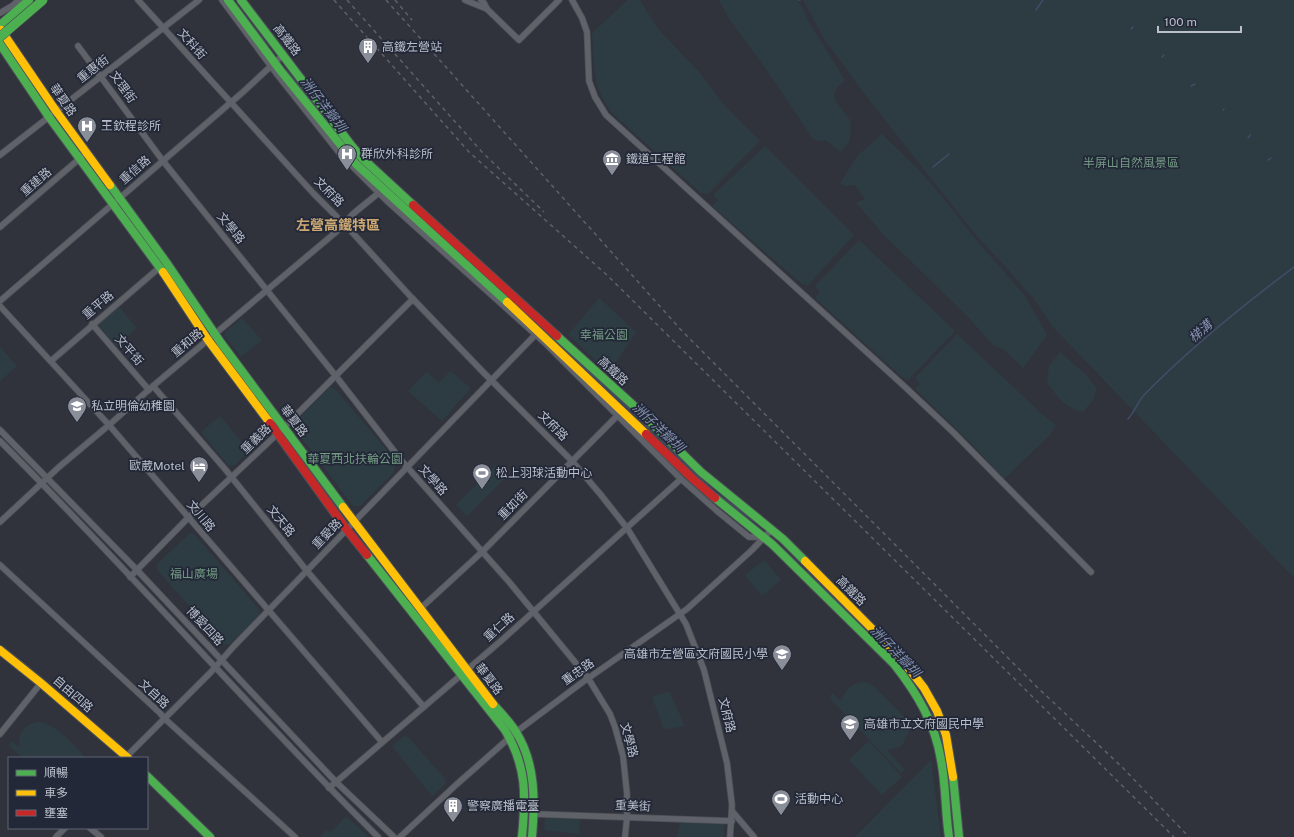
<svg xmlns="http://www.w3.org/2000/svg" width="1294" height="837" viewBox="0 0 1294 837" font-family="'Public Sans','Noto Sans TC',sans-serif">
  <rect width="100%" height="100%" fill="#30333c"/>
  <g fill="#2d3c42">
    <path d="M628,0H640L658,29L700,73L724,105L760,141L708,194L701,193L612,113C591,85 595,66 592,33Z"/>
    <polygon points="719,0 798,0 809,22 845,80 836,89 834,94 835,100 851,121 850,140 841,152 825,140 820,141 813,139 766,69 729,19"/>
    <polygon points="803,0 1294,0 1294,578 1053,327 1033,298 1004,265 974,233 863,92 825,40"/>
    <polygon points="882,134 919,170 949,205 971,234 1026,297 1047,335 1023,368 1004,350 993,345 967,316 884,235 856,203 865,199 855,185 845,186 840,183 858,155"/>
    <polygon points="765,146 854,235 808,285 802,284 712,206 718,200 713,195"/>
    <polygon points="859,240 955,331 908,380 902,377 815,298 820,292 815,286"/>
    <polygon points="599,298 636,332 609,373 568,335"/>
    <polygon points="119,307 137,328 116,346 98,325"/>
    <polygon points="242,318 262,340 241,357 224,335 226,331"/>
    <polygon points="957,334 1044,416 1056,425 1050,435 1004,479 969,441 915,389 920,384 915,378"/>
    <polygon points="0,347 17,366 0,381"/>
    <path d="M1060,352L1085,374L1097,388L1093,400L1083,412C1067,410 1056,395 1047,383L1049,366Z"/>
    <polygon points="450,371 471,388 442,421 408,391 426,372 439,383"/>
    <polygon points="330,387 337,391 396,461 394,472 360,506 353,506 298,433 296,421"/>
    <polygon points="220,416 249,451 234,466 228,465 201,432"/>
    <polygon points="496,465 507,476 467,516 456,505"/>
    <polygon points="190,533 194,534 259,609 259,615 230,644 223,644 157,570 157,564"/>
    <polygon points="764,560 781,580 762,596 745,575"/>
    <path d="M862,682L869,683L875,687L906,719L909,725V731L904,742L900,747L887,750L905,770L901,773L829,697L833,693L841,702C845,690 850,684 862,682Z"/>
    <polygon points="669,691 685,726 667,729 663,727 652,697"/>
    <path d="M36,722C41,722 45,722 49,725C59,730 80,748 84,758H23L9,746L12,741L19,747C18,734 24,725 36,722Z"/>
    <polygon points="404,736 408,737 446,780 446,784 432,796 392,746"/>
    <polygon points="869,741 902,777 882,795 849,760"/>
    <polygon points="931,760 941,837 855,837"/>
    <polygon points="346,816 369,837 320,837 326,830 331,832"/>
    <polygon points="545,817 580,817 579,834 544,830"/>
    <polygon points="682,822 721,824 724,825 724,837 677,837 680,823"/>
  </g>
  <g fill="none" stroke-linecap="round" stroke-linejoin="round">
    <g stroke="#414c67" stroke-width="1.5">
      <polyline points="233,0 268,46"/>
      <polyline points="799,0 800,0"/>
      <polyline points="1036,10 1043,0"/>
      <polyline points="1131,29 1133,27"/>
      <polyline points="1162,57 1164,55"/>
      <polyline points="287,71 317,109"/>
      <polyline points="1191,86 1195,84"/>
      <polyline points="1223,110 1224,109"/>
      <polyline points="1248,138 1250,135"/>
      <polyline points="1268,160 1271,158"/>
      <polyline points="933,167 949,154"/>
      <polyline points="555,341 629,409 697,475 715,492 755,522"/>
      <path d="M1128,419C1135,411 1138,401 1145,394C1191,347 1242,306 1294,267"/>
      <polyline points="778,544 798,563"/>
      <polyline points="806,571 875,639"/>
      <path d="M895,659C923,686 941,722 946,760"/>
    </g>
    <g stroke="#4c4e55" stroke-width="7">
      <g id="street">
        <polyline points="138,0 313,193 350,230 411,297 483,372 572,461 601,495 627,528 686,624 704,670 727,763 732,805 730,837"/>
        <polyline points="222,0 276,73 341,155 388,202 546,344 681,479 716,510 749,537 764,537"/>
        <polyline points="465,0 487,9 519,40 559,0"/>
        <polyline points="481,0 484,3 487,9"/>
        <polyline points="572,0 582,18 587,32 589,81 595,97 606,115 904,386 954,433 1091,572"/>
        <polyline points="0,13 12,6 19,0"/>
        <polyline points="78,46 163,161 335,375 401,460 510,583 588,678 610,714 615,727 623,756 627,794 627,817 625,837"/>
        <polyline points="0,155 199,0"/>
        <polyline points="0,227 86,153"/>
        <polyline points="0,301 243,92 283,55"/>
        <polyline points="0,306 109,425 382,742"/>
        <polyline points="92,324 149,390"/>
        <polyline points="51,361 160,267"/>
        <polyline points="153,386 225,469 307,571 424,707"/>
        <polyline points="0,430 136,569 336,782 394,837"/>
        <path d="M0,441C129,570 249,708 378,837"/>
        <polyline points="0,522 59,467 109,425 153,386 336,232 354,213 381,191"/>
        <polyline points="0,565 160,713 164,718 295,837"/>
        <polyline points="130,577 188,518 273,438 413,299"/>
        <polyline points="421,608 482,552 618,415"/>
        <polyline points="0,734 41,683"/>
        <polyline points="125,758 211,672 234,646 538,332"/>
        <polyline points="329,788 502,640 681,479"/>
        <polyline points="732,811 754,837"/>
        <polyline points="534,814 732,821"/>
        <polyline points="90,828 101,837"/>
        <polyline points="56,837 65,828"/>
        <polyline points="400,837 457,784 516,732 580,684 687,609 752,550 772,529"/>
      </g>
    </g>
    <g stroke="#4d5058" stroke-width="10">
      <g id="fast">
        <polyline points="228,0 280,70 356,164 507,302"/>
        <polyline points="241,0 351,145 362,158 413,205"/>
        <polyline points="0,25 29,0"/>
        <polyline points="0,44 49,117 163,272"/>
        <polyline points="110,185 166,262 221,343 343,507"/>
        <polyline points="557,336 633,405 701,472 783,539 805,561"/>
        <path d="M715,498L772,544L894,664C917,693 935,723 941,760C946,785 945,811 949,837"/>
        <path d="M367,555L505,730C527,767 526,796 522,837"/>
        <path d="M493,704C501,713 510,722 516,732C536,764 535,802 532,837"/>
        <polyline points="147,776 210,837"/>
        <polyline points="953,777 959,837"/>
      </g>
    </g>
    <g stroke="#4d5058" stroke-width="10">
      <g id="slow">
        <polyline points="1,30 56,111 110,185"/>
        <polyline points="163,272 208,340 270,423"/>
        <polyline points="507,302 646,434"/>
        <polyline points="343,507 493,704"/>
        <polyline points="805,561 900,657 924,688 937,711 946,735 953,777"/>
        <polyline points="0,650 41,683 128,758"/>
      </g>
    </g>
    <g stroke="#4d5058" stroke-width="10">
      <g id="jam">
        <polyline points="413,205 557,336"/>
        <polyline points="270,423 347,530 367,555"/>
        <polyline points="646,434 693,479 715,498"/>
      </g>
    </g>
    <use href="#street" stroke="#60626a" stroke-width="5.5"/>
    <use href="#fast" stroke="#4caf50" stroke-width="8"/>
    <use href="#slow" stroke="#ffc107" stroke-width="8"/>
    <use href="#jam" stroke="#c62828" stroke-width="8"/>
    <g stroke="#5e6168" stroke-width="1.5" stroke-dasharray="4 4" stroke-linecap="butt">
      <polyline points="334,0 469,152 608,276 1174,837"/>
      <polyline points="347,0 482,152 544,212"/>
      <polyline points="386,0 682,331 1038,688 1122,767 1189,837"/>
      <polyline points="395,0 412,20"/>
    </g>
    <g stroke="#4c4f57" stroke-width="10" stroke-linecap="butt">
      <polyline id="fast-bridge" points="0,37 43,0"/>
    </g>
    <use href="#fast-bridge" stroke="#4caf50" stroke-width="9"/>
  </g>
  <defs>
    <g id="building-pin" transform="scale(1)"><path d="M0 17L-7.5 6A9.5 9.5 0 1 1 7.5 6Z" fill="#8a8e99" stroke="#222837"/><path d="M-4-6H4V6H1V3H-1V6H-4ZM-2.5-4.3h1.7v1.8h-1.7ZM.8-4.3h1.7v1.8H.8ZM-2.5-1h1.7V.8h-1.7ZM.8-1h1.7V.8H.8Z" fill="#fff"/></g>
    <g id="hospital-pin" transform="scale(1)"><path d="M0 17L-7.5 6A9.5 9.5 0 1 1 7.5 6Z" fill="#8a8e99" stroke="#222837"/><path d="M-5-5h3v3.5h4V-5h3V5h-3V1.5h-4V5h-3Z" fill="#fff"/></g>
    <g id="museum-pin" transform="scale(1)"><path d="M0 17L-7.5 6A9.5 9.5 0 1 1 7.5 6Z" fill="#8a8e99" stroke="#222837"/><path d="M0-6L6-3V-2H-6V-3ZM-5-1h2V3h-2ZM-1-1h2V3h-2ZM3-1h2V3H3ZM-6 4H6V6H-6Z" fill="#fff"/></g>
    <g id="school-pin" transform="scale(1)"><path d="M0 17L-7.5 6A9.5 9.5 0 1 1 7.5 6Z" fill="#8a8e99" stroke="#222837"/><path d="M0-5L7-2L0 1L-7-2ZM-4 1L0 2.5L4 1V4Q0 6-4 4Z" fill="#fff"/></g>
    <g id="hotel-pin" transform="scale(1)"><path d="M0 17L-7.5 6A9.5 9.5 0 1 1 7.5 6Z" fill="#8a8e99" stroke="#222837"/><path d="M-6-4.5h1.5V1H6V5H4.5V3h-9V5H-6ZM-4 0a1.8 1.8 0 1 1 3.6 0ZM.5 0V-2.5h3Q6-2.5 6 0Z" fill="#fff"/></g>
    <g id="stadium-pin" transform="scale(1)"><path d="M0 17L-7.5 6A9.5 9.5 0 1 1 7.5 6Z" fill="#8a8e99" stroke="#222837"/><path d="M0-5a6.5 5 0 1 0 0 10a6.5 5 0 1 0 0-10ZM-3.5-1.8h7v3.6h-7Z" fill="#fff"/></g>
  </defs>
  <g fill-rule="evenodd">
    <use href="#building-pin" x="368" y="47"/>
    <use href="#hospital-pin" x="87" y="126"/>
    <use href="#hospital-pin" x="347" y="154"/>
    <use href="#museum-pin" x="612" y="159"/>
    <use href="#school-pin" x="77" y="406"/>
    <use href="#hotel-pin" x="199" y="466"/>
    <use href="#stadium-pin" x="482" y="473"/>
    <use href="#school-pin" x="782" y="654"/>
    <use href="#school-pin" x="850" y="724"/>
    <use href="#stadium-pin" x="781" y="799"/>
    <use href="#building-pin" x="453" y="806"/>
  </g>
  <g text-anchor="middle" stroke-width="3.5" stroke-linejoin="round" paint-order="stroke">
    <g font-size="12" fill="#bbbfcb" stroke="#222837">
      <text transform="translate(287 40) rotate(52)" y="4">高鐵路</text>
      <text transform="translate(192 44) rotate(48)" y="4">文科街</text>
      <text transform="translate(93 69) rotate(-38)" y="4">重惠街</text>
      <text transform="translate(123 87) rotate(54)" y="4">文理街</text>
      <text transform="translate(63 100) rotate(55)" y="4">華夏路</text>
      <text transform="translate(135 170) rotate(-41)" y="4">重信路</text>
      <text transform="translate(36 182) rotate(-41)" y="4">重建路</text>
      <text transform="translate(329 192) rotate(45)" y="4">文府路</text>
      <text transform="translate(231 228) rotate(51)" y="4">文學路</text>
      <text transform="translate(98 305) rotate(-40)" y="4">重平路</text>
      <text transform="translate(187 343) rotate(-40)" y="4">重和路</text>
      <text transform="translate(129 350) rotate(49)" y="4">文平街</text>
      <text transform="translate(613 371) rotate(43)" y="4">高鐵路</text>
      <text transform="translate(294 421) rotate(53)" y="4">華夏路</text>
      <text transform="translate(553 426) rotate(45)" y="4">文府路</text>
      <text transform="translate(256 439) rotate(-44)" y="4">重義路</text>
      <text transform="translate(433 480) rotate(48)" y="4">文學路</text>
      <text transform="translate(513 505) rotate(-45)" y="4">重如街</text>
      <text transform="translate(201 516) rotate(50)" y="4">文川路</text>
      <text transform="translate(281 521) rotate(51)" y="4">文天路</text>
      <text transform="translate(327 534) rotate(-46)" y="4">重愛路</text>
      <text transform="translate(851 591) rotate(45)" y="4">高鐵路</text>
      <text transform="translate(205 626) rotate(47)" y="4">博愛四路</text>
      <text transform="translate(499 627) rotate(-42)" y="4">重仁路</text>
      <text transform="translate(578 672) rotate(-35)" y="4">重忠路</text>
      <text transform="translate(489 679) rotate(52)" y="4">華夏路</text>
      <text transform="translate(73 694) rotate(41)" y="4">自由四路</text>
      <text transform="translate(154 694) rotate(43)" y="4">文自路</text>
      <text transform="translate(727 715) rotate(76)" y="4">文府路</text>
      <text transform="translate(629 740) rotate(75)" y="4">文學路</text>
      <text transform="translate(633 806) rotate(2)" y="4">重美街</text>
    </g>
    <g font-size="12" fill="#bbbfcb" stroke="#222837" text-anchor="start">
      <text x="382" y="51">高鐵左營站</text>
      <text x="101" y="130">王欽程診所</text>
      <text x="361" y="158">群欣外科診所</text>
      <text x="626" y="163">鐵道工程館</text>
      <text x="91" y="410">私立明倫幼稚園</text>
      <text x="185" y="470" text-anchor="end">歐葳Motel</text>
      <text x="496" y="477">松上羽球活動中心</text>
      <text x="768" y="658" text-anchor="end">高雄市左營區文府國民小學</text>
      <text x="864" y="728">高雄市立文府國民中學</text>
      <text x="795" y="803">活動中心</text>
      <text x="467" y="810">警察廣播電臺</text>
    </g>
    <g font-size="12" fill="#749a83" stroke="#222837">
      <text x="1131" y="167">半屏山自然風景區</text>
      <text x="604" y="339">幸福公園</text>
      <text x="355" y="463">華夏西北扶輪公園</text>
      <text x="194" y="578">福山廣場</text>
    </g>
    <g font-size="13" font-style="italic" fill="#8591b0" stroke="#222837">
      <text transform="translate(324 104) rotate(52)" y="5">洲仔洋瓣圳</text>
      <text transform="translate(1200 331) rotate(-41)" y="5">梯溝</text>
      <text transform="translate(659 427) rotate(43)" y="5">洲仔洋瓣圳</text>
      <text transform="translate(896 651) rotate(46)" y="5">洲仔洋瓣圳</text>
    </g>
    <g font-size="14" font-weight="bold" fill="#cea973" stroke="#222837">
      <text x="338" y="230">左營高鐵特區</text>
    </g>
  </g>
  <rect x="8" y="757" width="140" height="72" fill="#222837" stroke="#5f6472"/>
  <rect x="16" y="770" width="20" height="6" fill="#4caf50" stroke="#5f6472"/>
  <text x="44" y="777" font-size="12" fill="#bbbfcb">順暢</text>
  <rect x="16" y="790" width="20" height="6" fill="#ffc107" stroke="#5f6472"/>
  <text x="44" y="797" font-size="12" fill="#bbbfcb">車多</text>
  <rect x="16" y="810" width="20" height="6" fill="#c62828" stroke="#5f6472"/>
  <text x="44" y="817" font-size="12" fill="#bbbfcb">壅塞</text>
  <path d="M1158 26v6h83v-6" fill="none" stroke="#bbbfcb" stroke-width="2"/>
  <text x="1164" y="26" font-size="12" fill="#bbbfcb" stroke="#222837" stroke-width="3" paint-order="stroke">100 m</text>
</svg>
